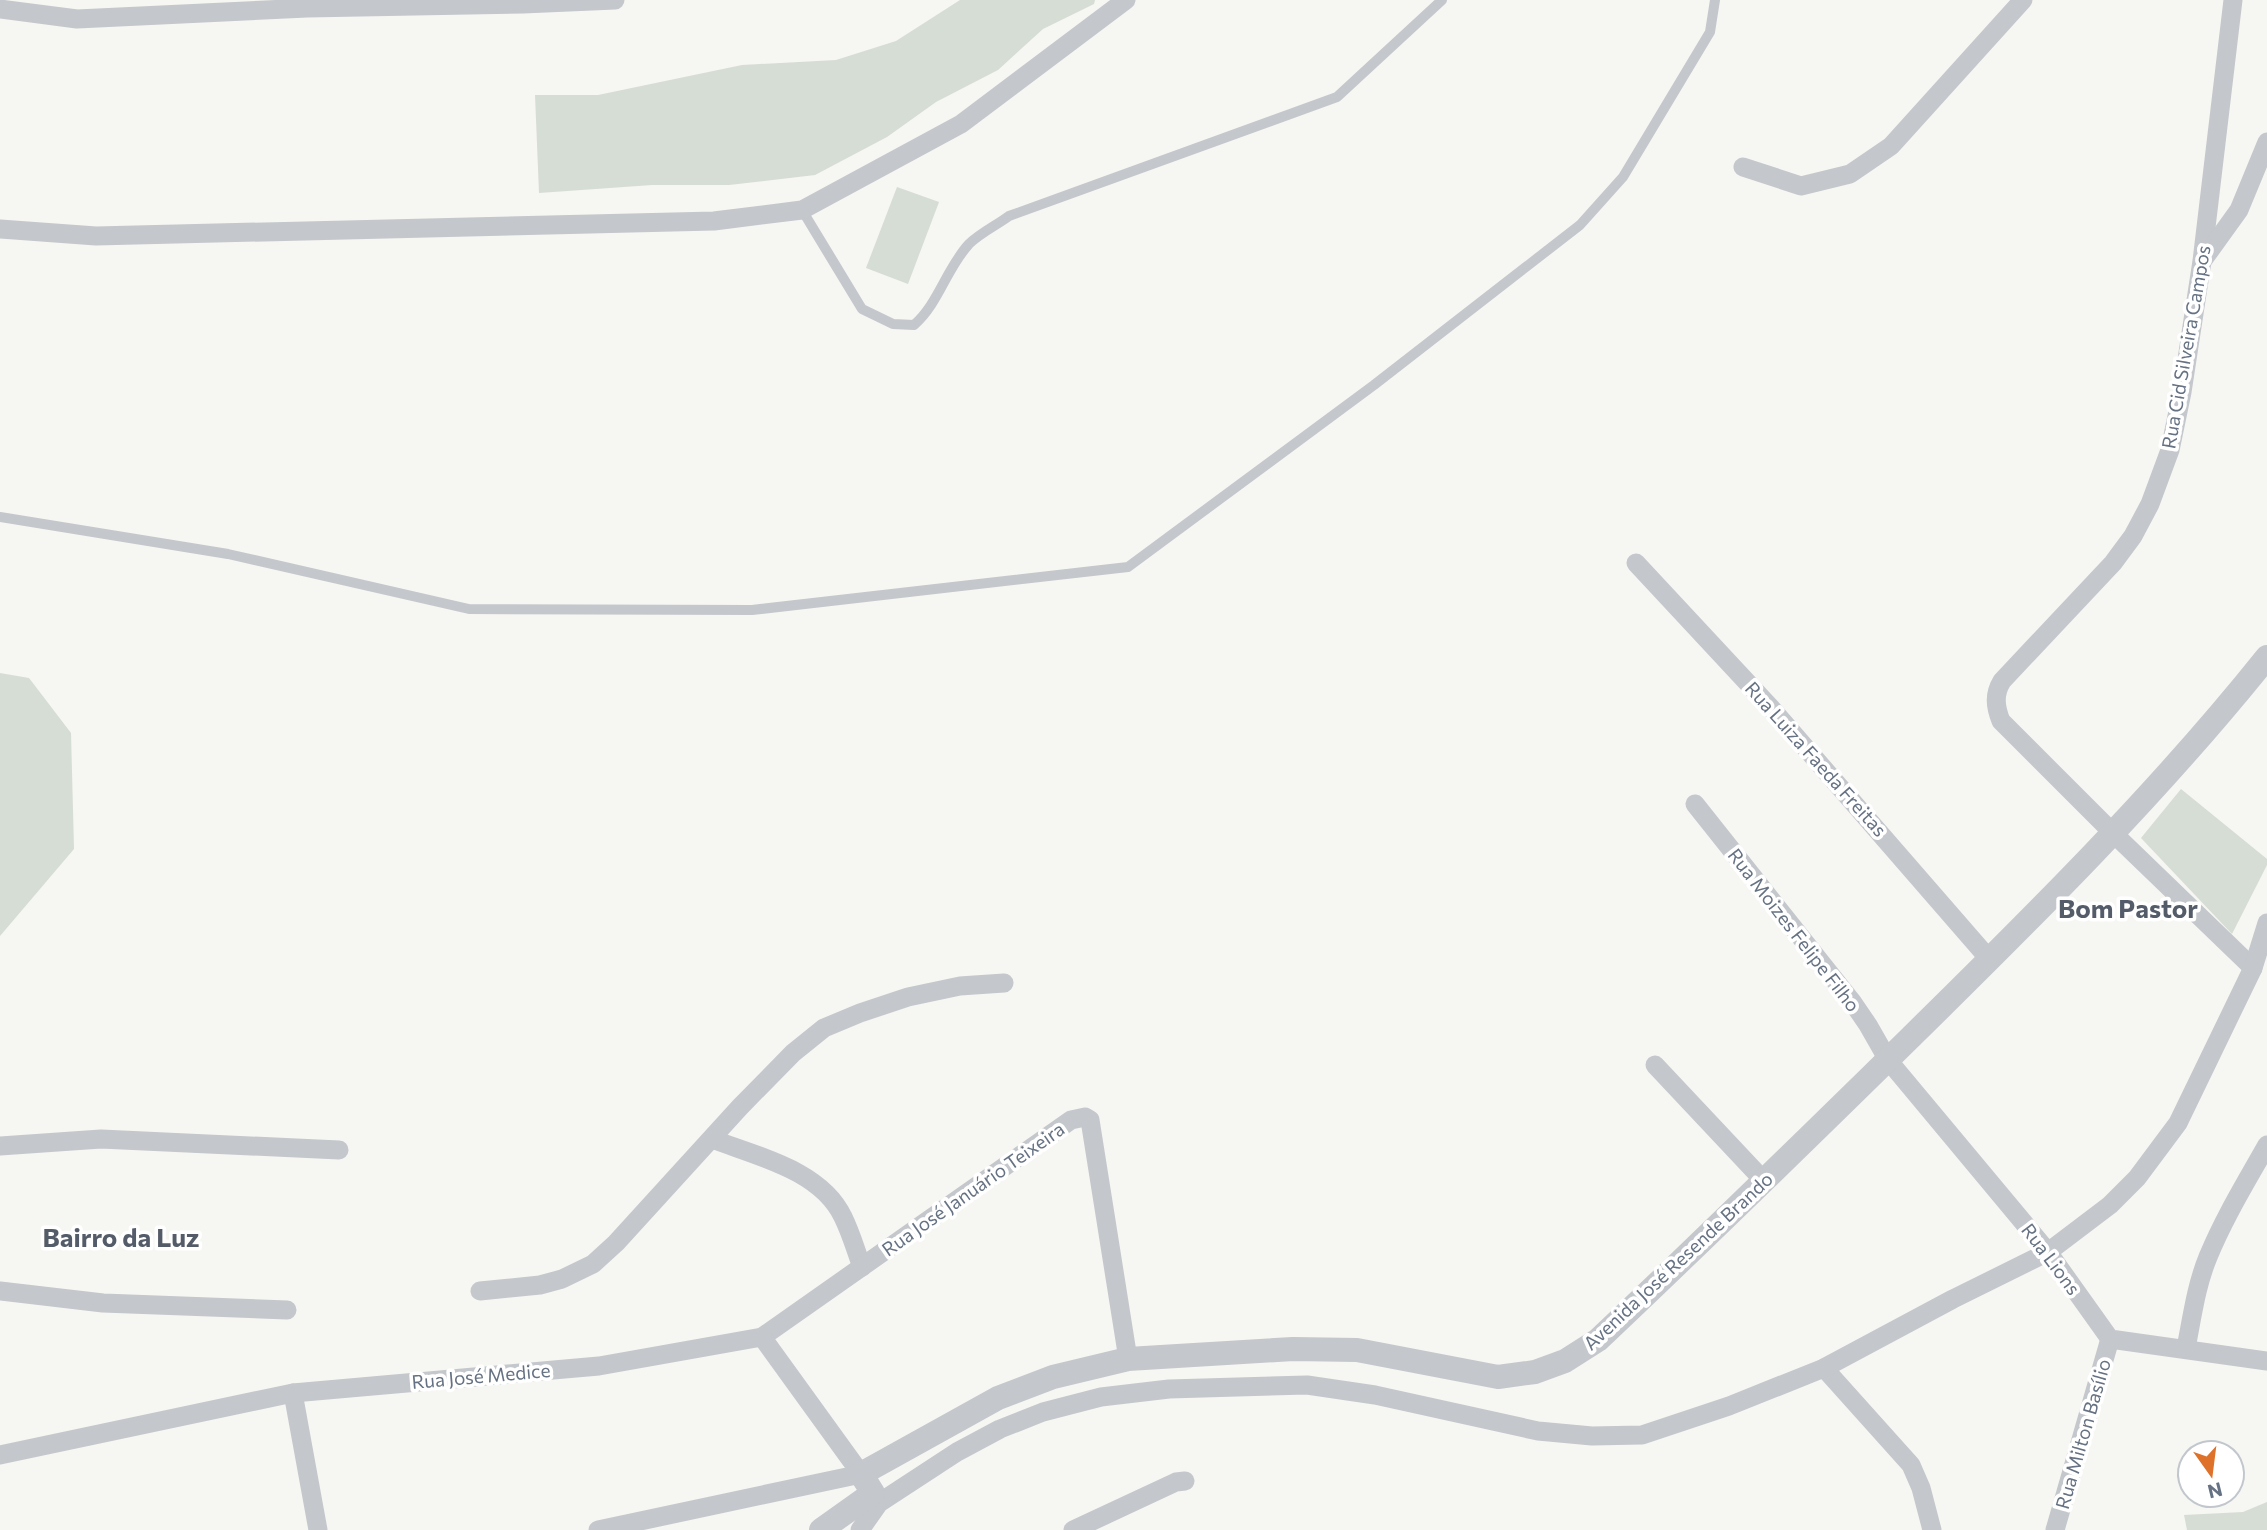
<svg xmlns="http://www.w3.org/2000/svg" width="2267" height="1530" viewBox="0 0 2267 1530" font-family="Commissioner,sans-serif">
  <rect width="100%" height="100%" fill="#f6f6f3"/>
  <g fill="#d6ddd4">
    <polygon points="960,0 1095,0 1094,4 1043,29 998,70 936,102 887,137 815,175 729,185 652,185 539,193 535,95 598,95 742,65 836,60 896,41"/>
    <polygon points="897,187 939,202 908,284 866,268"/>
    <polygon points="0,673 29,678 71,733 74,849 0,936"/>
    <polygon points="2181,789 2267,859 2267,865 2232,934 2141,838"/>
    <polygon points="2267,1502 2267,1530 2187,1530 2184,1515 2243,1512"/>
  </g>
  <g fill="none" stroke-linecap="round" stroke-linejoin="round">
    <g stroke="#c4c7cb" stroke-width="10">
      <path d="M802,210L862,309L893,324L914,325C939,303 946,269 969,244C980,233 997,225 1009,216L1337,97L1442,0"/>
      <polyline points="0,517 228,554 469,609 752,610 1128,567 1374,385 1580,225 1623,177 1710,32 1715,0"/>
    </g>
    <g stroke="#c4c7cb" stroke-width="19">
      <path d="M2233,0L2202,261L2182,392L2170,450L2150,504L2133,536L2113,563L2002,681C1994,694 1995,706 2001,721L2113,833L2253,968"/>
      <polyline points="0,9 77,19 307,8 523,4 615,0"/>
      <polyline points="1743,167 1801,186 1850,174 1891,146 2023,0"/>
      <polyline points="0,229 96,236 714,221 802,210 961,124 1126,0"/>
      <polyline points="2203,260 2239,210 2267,142"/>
      <polyline points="1636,563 1771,708 1990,960"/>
      <polyline points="1695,804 1853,1003 1868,1025 1888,1060 2048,1252 2110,1339 2267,1361"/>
      <polyline points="1655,1065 1765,1182"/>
      <path d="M712,1139C756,1156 821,1170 843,1217C851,1233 856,1251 862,1267"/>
      <polyline points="0,1146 101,1139 339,1150"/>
      <polyline points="0,1291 103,1303 287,1310"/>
      <polyline points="480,1291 540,1285 562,1279 593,1264 616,1243 740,1107 793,1053 824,1028 860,1013 908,997 960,986 1004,983"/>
      <path d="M2186,1348C2192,1318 2196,1286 2208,1257C2224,1218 2246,1182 2267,1145"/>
      <polyline points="1824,1368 1911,1465 1921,1488 1932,1530"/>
      <polyline points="293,1393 318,1530"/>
      <polyline points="0,1455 293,1393 599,1366 762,1337 1071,1120 1085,1117 1090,1120 1128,1359"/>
      <polyline points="598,1530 861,1474 762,1337"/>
      <polyline points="860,1530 879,1503 957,1452 1000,1429 1043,1412 1101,1397 1169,1389 1307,1385 1375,1395 1538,1431 1592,1436 1642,1435 1729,1406 1824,1368 1953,1299 2048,1252 2110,1205 2137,1178 2178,1123 2253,968 2267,923"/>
      <polyline points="1073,1530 1176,1482 1185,1481"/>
      <polyline points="2055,1530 2110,1339"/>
    </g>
    <path stroke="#c4c7cb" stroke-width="24" d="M821,1530L873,1493L861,1474L998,1398L1053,1377L1128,1359L1293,1349L1357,1350L1498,1377L1535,1372L1565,1361L1598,1340C1704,1240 1809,1137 1913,1035C2036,914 2159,792 2267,657"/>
  </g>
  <g text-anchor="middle" stroke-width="7" stroke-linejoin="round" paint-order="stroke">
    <g font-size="19" fill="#667283" stroke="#fff">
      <text transform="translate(2186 347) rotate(-80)" y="7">Rua Cid Silveira Campos</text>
      <text transform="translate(1816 759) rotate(48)" y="7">Rua Luiza Faeda Freitas</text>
      <text transform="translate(1794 930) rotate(52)" y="7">Rua Moizes Felipe Filho</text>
      <text transform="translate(973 1189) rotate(-35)" y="7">Rua José Januário Teixeira</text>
      <text transform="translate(2051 1259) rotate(53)" y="7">Rua Lions</text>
      <text transform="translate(1678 1261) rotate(-43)" y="7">Avenida José Resende Brando</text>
      <text transform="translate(481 1376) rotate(-5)" y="7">Rua José Medice</text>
      <text transform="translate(2083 1434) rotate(-74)" y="7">Rua Milton Basílio</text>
    </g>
    <g font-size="26" font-weight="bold" fill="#545c69" stroke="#fff">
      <text x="2128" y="918">Bom Pastor</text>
      <text x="121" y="1247">Bairro da Luz</text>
    </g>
  </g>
  <g transform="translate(2211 1474) rotate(166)"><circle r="33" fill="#ffffff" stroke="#c2c7cd" stroke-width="2"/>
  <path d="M0-5L12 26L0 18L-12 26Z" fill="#de722b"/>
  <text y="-10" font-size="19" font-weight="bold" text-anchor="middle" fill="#667283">N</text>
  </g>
</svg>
